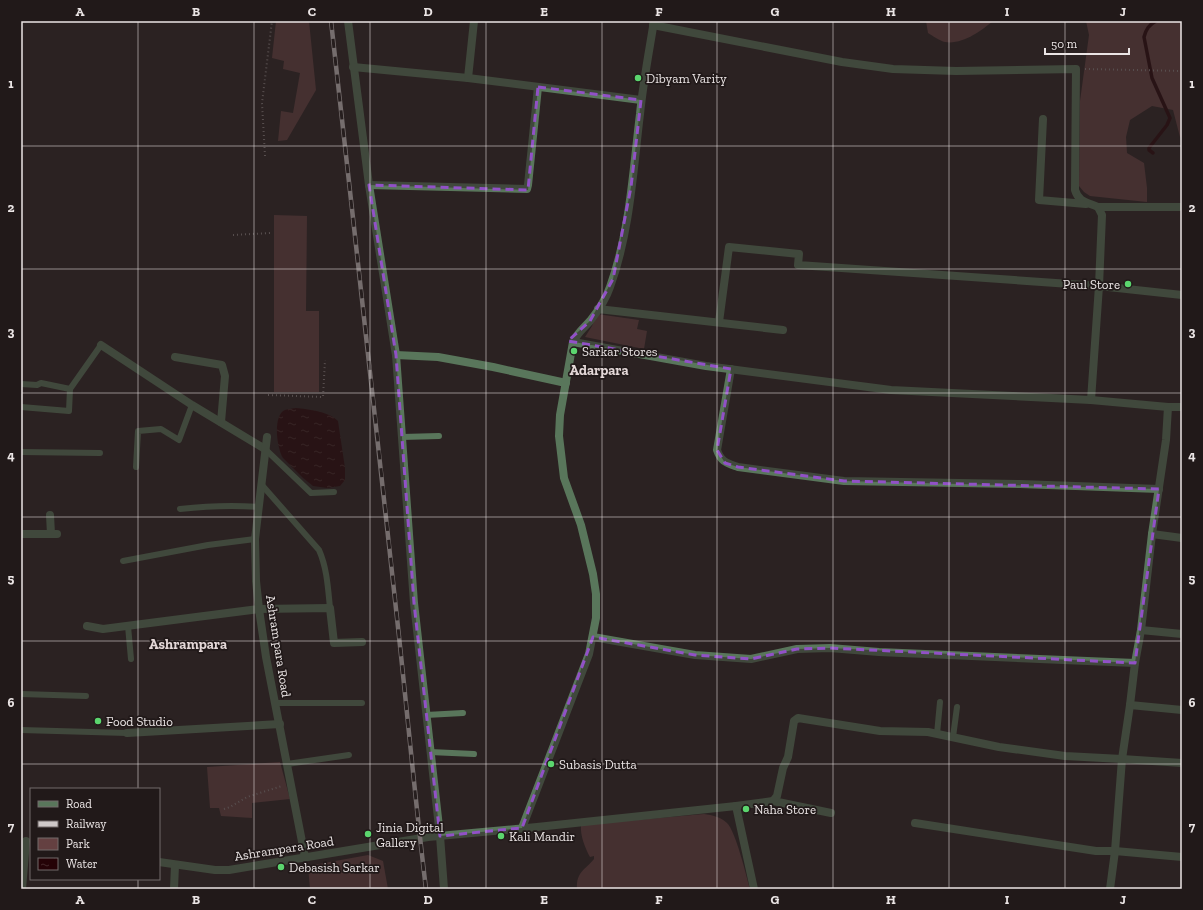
<svg xmlns="http://www.w3.org/2000/svg" width="1203" height="910" viewBox="0 0 1203 910" font-family="'Zilla Slab',serif">
  <defs>
    <pattern id="water-ripples" width="26" height="14" patternUnits="userSpaceOnUse"><rect width="26" height="14" fill="#250206"/><path d="M2 4q2-2 4 0t4 0M15 11q2-2 4 0t4 0" fill="none" stroke="#45272a"/></pattern>
  </defs>
  <rect width="100%" height="100%" fill="#2b2222"/>
  <g fill="#644041">
    <polygon points="276,21 309,21 316,90 287,140 278,141 281,111 293,113 300,73 283,69 284,61 272,58"/>
    <path d="M926,21H993C981,31 962,45 945,42C940,41 933,36 928,33Z"/>
    <polygon points="1086,21 1182,21 1182,138 1180,137 1173,110 1152,106 1130,120 1126,137 1127,153 1144,163 1147,188 1147,202 1090,196 1084,192 1079,186 1080,101 1089,35"/>
    <polygon points="274,215 307,216 306,311 319,311 319,392 274,392"/>
    <polygon points="597,314 639,320 637,329 647,331 644,349 585,337 592,326"/>
    <polygon points="280,762 290,799 252,803 252,818 221,816 219,808 210,808 207,767"/>
    <path d="M704,814C712,815 721,817 727,823C736,832 746,875 750,889H577C576,872 585,870 594,859V856L590,857C585,848 580,835 581,825Z"/>
    <polygon points="368,855 383,861 388,889 310,889 308,866"/>
  </g>
  <path fill="url(#water-ripples)" d="M296,408C308,409 330,412 338,421L345,468V480L340,486L327,488L313,486L303,478L283,458C277,448 273,419 283,411C286,409 291,409 296,408Z"/>
  <g fill="none" stroke-linecap="round" stroke-linejoin="round">
    <path stroke="#250206" stroke-width="3.5" d="M1153,153L1149,150V148L1167,125L1170,118L1152,78L1144,37C1146,29 1149,25 1156,21"/>
    <g stroke="#8c8484" stroke-width="2" stroke-dasharray="1 3" stroke-linecap="butt">
      <polyline points="1085,69 1182,71"/>
      <polyline points="265,156 262,103 272,21"/>
      <polyline points="233,235 270,233"/>
      <polyline points="268,395 323,397 325,360"/>
      <polyline points="224,809 230,807 247,797 282,786"/>
    </g>
    <g stroke="#59765b" stroke-width="6">
      <polyline points="21,384 37,385 41,383 70,389 101,345"/>
      <polyline points="21,407 69,411 70,389"/>
      <polyline points="402,437 439,436"/>
      <polyline points="265,449 311,493 334,492"/>
      <polyline points="21,452 100,453"/>
      <polyline points="136,467 138,431 161,429 179,440 192,405"/>
      <path d="M261,484L319,550C327,568 328,588 330,608"/>
      <path d="M180,509C207,506 232,505 259,507"/>
      <polyline points="123,561 208,545 255,539"/>
      <polyline points="128,626 131,659"/>
      <polyline points="21,694 86,696"/>
      <polyline points="276,703 362,703"/>
      <polyline points="426,715 463,713"/>
      <polyline points="21,730 127,733"/>
      <polyline points="937,734 940,702"/>
      <polyline points="953,737 957,707"/>
      <polyline points="430,752 474,754"/>
      <polyline points="287,764 349,755"/>
    </g>
    <g stroke="#59765b" stroke-width="8">
      <polyline points="348,21 369,185 396,355 414,603 440,836 444,889"/>
      <path d="M653,25L842,62L893,69L956,71L1076,69L1075,190C1079,203 1088,202 1098,207L1102,215L1099,286L1091,400"/>
      <polyline points="353,67 468,78 641,100"/>
      <polyline points="468,78 474,21"/>
      <polyline points="1043,119 1039,200 1086,204"/>
      <polyline points="369,185 527,189 528,185 538,87"/>
      <polyline points="1098,207 1182,207"/>
      <polyline points="598,309 783,330"/>
      <polyline points="719,322 729,247 799,254 798,265 1099,286 1182,295"/>
      <polyline points="573,342 706,366 891,390 1091,400 1168,407 1182,407"/>
      <polyline points="101,345 192,405 265,449"/>
      <polyline points="396,355 438,357 493,367 566,383"/>
      <polyline points="175,357 222,365 225,376 221,422"/>
      <path d="M731,369L717,450C721,462 727,463 738,467L844,481L1020,484L1159,489"/>
      <polyline points="267,437 255,539 256,581 259,609 266,657 305,857"/>
      <polyline points="50,515 51,534"/>
      <polyline points="21,534 57,534"/>
      <polyline points="1152,534 1182,538"/>
      <polyline points="87,626 103,629 259,609 330,608 334,643 362,642"/>
      <polyline points="1141,630 1182,634"/>
      <polyline points="593,637 695,655 751,659 797,649 830,648 879,652 1135,663"/>
      <polyline points="1130,705 1182,710"/>
      <polyline points="127,733 280,724"/>
      <polyline points="773,801 831,813"/>
      <polyline points="736,806 754,889"/>
      <polyline points="915,823 1096,851 1115,851 1182,857"/>
      <path d="M522,828L589,654L596,618V594L593,574L581,525L564,478L559,436L560,415L573,342C578,332 583,329 590,321C598,311 606,299 610,287C630,232 633,171 640,114C643,83 649,52 654,21"/>
      <polyline points="159,862 215,870 229,870 428,837 537,827 736,806 773,801 777,796 783,768 788,757 794,721 798,718 880,731 928,732 999,747 1065,756 1122,759 1182,763"/>
      <polyline points="22,889 26,841"/>
      <polyline points="174,889 175,865"/>
      <polyline points="1110,889 1115,851 1122,759 1130,705 1135,663 1141,630 1152,534 1166,440 1168,407"/>
    </g>
    <g stroke="#cec8c8" stroke-width="4.5">
      <path id="rail" d="M331,21C353,220 376,419 397,618C407,709 415,799 426,889"/>
    </g>
    <use href="#rail" stroke="#211919" stroke-width="3" stroke-dasharray="9" stroke-linecap="butt"/>
  </g>
  <path d="M0 0H1203V910H0ZM538,87L641,100L631,187L613,279L590,321L568,341L731,369L717,450L725,463L738,467L844,481L1159,489L1135,663L830,648L797,649L751,659L695,655L593,637L522,828L440,836L414,603L396,355L369,185L528,190Z" fill="#2b2222" fill-opacity=".55" fill-rule="evenodd"/>
  <path fill="none" stroke="#9151c7" stroke-width="3" stroke-dasharray="8 5" stroke-linejoin="round" d="M538,87L641,100L631,187L613,279L590,321L568,341L731,369L717,450L725,463L738,467L844,481L1159,489L1135,663L830,648L797,649L751,659L695,655L593,637L522,828L440,836L414,603L396,355L369,185L528,190Z"/>
  <path fill="none" stroke="#ebe5e5" stroke-width="1" stroke-opacity="0.55" d="M138,21V789M254,21V889M370,21V889M486,21V889M602,21V889M717,21V889M833,21V889M949,21V889M1065,21V889M21,146H1182M21,269H1182M21,393H1182M21,517H1182M21,641H1182M21,764H1182M138,879V889"/>
  <g fill="#5bd56e" stroke="#211919" stroke-width="1.5">
    <circle cx="638" cy="78" r="4"/>
    <circle cx="1128" cy="284" r="4"/>
    <circle cx="574" cy="351" r="4"/>
    <circle cx="98" cy="721" r="4"/>
    <circle cx="551" cy="764" r="4"/>
    <circle cx="746" cy="809" r="4"/>
    <circle cx="368" cy="834" r="4"/>
    <circle cx="501" cy="836" r="4"/>
    <circle cx="281" cy="867" r="4"/>
  </g>
  <g text-anchor="middle" stroke-width="3.5" stroke-linejoin="round" paint-order="stroke">
    <g font-size="13" fill="#ebe5e5" stroke="#211919" text-anchor="start">
      <text x="646" y="83">Dibyam Varity</text>
      <text x="1120" y="289" text-anchor="end">Paul Store</text>
      <text x="582" y="356">Sarkar Stores</text>
      <text x="106" y="726">Food Studio</text>
      <text x="559" y="769">Subasis Dutta</text>
      <text x="754" y="814">Naha Store</text>
      <text x="376" y="832">Jinia Digital<tspan x="376" dy="15">Gallery</tspan></text>
      <text x="509" y="841">Kali Mandir</text>
      <text x="289" y="872">Debasish Sarkar</text>
    </g>
    <g font-size="13" fill="#ebe5e5" stroke="#211919">
      <text transform="translate(279 646) rotate(81)" y="5">Ashram para Road</text>
      <text transform="translate(284 848) rotate(-9)" y="5">Ashrampara Road</text>
    </g>
    <g font-size="14" font-weight="bold" fill="#e4d8d8" stroke="#211919">
      <text x="599" y="375">Adarpara</text>
      <text x="188" y="649">Ashrampara</text>
    </g>
  </g>
  <rect width="1203" height="910" fill="none" stroke="#211919" stroke-width="44"/>
  <rect x="30" y="788" width="130" height="92" fill="#211919" stroke="#726b6b"/>
  <rect x="38" y="801" width="20" height="6" fill="#59765b" stroke="#726b6b"/>
  <text x="66" y="808" font-size="12" fill="#ebe5e5">Road</text>
  <rect x="38" y="821" width="20" height="6" fill="#cec8c8" stroke="#726b6b"/>
  <text x="66" y="828" font-size="12" fill="#ebe5e5">Railway</text>
  <rect x="38" y="838" width="20" height="12" fill="#644041" stroke="#726b6b"/>
  <text x="66" y="848" font-size="12" fill="#ebe5e5">Park</text>
  <rect x="38" y="858" width="20" height="12" fill="url(#water-ripples)" stroke="#726b6b"/>
  <text x="66" y="868" font-size="12" fill="#ebe5e5">Water</text>
  <path d="M1045 48v6h84v-6" fill="none" stroke="#ebe5e5" stroke-width="2"/>
  <text x="1051" y="48" font-size="12" fill="#ebe5e5" stroke="#211919" stroke-width="3" paint-order="stroke">50 m</text>
  <rect x="22" y="22" width="1159" height="866" fill="none" stroke="#ebe5e5" stroke-width="1.5"/>
  <g font-size="13" text-anchor="middle" font-weight="bold" fill="#ebe5e5">
    <text x="80" y="16">A</text>
    <text x="196" y="16">B</text>
    <text x="312" y="16">C</text>
    <text x="428" y="16">D</text>
    <text x="544" y="16">E</text>
    <text x="659" y="16">F</text>
    <text x="775" y="16">G</text>
    <text x="891" y="16">H</text>
    <text x="1007" y="16">I</text>
    <text x="1123" y="16">J</text>
    <text x="11" y="88">1</text>
    <text x="1192" y="88">1</text>
    <text x="11" y="212">2</text>
    <text x="1192" y="212">2</text>
    <text x="11" y="336">3</text>
    <text x="1192" y="336">3</text>
    <text x="11" y="460">4</text>
    <text x="1192" y="460">4</text>
    <text x="11" y="583">5</text>
    <text x="1192" y="583">5</text>
    <text x="11" y="707">6</text>
    <text x="1192" y="707">6</text>
    <text x="11" y="831">7</text>
    <text x="1192" y="831">7</text>
    <text x="80" y="904">A</text>
    <text x="196" y="904">B</text>
    <text x="312" y="904">C</text>
    <text x="428" y="904">D</text>
    <text x="544" y="904">E</text>
    <text x="659" y="904">F</text>
    <text x="775" y="904">G</text>
    <text x="891" y="904">H</text>
    <text x="1007" y="904">I</text>
    <text x="1123" y="904">J</text>
  </g>
</svg>
